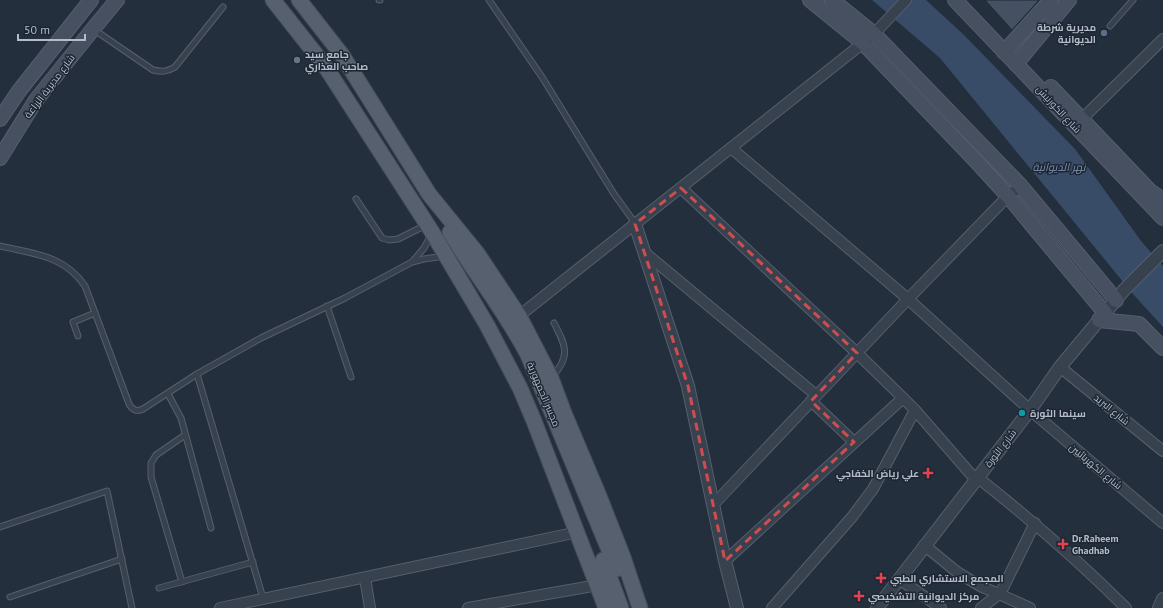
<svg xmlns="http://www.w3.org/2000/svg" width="1163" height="608" viewBox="0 0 1163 608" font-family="'PT Sans',Cairo,sans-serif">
  <rect width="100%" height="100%" fill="#242f3e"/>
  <polygon fill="#394c67" points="872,0 926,0 964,35 1075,149 1141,241 1163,266 1163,327 1133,294 940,58"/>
  <polygon fill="#455162" stroke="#1f2835" points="985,0 1039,0 1012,30"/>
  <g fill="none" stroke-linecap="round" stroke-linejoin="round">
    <g stroke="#565f6c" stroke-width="7">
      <g id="service">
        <polyline points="379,0 380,0"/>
        <polyline points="489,0 542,77 614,194 635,223"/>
        <polyline points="1110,26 1133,0"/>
        <path d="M93,29L153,70C162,72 167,72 175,67L223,7"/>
        <polyline points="356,199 382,238 389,240 398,239 426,225"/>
        <path d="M0,246C34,254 64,255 85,286L129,404C132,410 137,412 143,409L197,374L261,338L345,298L412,262L424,259L445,256"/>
        <polyline points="413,261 424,248 431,235"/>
        <polyline points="327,306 351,377"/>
        <polyline points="78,336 73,322 95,313"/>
        <polyline points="197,374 263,598"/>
        <path d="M552,377C571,356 566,346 554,323"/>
        <polyline points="168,394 181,418 211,528"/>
        <polyline points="0,527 107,491 132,608"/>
        <polyline points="182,582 151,477 151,463 156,455 185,435"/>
        <polyline points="159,588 253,562"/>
        <polyline points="10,597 122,559"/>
      </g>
    </g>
    <g stroke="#565f6c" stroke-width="12">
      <g id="minor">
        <polyline points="1082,119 1163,39"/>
        <polyline points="731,148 908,299 1030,410 1163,523"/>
        <polyline points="681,188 857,353 903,398 915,410 975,479"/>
        <polyline points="644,252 816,395"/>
        <polyline points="519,316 863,43 874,34 906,0"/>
        <polyline points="1060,367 1163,451"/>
        <polyline points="811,401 854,442"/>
        <path d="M977,477C1029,518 1079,561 1126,608"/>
        <polyline points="713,505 908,299 1008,196 1021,186"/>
        <polyline points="924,545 957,572 982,587 999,594 1030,608"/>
        <polyline points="725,561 903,398"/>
        <polyline points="365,578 370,608"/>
        <polyline points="899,579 941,608"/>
        <polyline points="220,608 578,532"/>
        <polyline points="468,608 598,585"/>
        <polyline points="772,608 852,517 873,489 915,410"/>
        <polyline points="981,608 999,594 1003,588 1035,523"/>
      </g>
    </g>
    <g stroke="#565f6c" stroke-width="14">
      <g id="tertiary">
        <polyline points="635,224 688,386 725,561 737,608"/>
        <polyline points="877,608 1030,410 1060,367 1124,290 1163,251"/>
        <polyline points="1159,608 1163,599"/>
      </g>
    </g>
    <g stroke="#565f6c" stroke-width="16">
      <g id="secondary">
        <polyline points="810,0 863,43 974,159 1008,196 1105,313"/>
        <polyline points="832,0 874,34 1021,186 1116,300"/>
        <polyline points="955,0 1163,218"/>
        <polyline points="1004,52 1051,0"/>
        <polyline points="1016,64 1069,0"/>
        <polyline points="1051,87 1150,191 1163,200"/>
        <polyline points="0,119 19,91 91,0"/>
        <polyline points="0,158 36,100 93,29 117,0"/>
        <polyline points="1099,320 1139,324 1163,348"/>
      </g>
    </g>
    <g stroke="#414a57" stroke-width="17">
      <g id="primary">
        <polyline points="273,0 325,66 432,232 487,325 520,388 534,421 606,608"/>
        <polyline points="299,0 342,55 429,194 477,253 519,316 551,378 564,413 599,496 623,557 640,608"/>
        <path d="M450,232C475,274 506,312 528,355L617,569"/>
        <polyline points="603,560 621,608"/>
      </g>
    </g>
    <use href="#service" stroke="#38414e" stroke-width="5"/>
    <use href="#minor" stroke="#38414e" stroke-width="10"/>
    <use href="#tertiary" stroke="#38414e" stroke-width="12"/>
    <use href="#secondary" stroke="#465061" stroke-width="14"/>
    <use href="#primary" stroke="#56606e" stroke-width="15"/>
  </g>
  <path fill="none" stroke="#ce4d50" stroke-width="3" stroke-dasharray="8 5" stroke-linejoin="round" d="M681,188L857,353L811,401L854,442L725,561L688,386L635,224Z"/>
  <circle fill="#5c6f8a" stroke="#1d2633" stroke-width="1.5" cx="1104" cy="33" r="4"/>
  <circle fill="#6b7280" stroke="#1d2633" stroke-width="1.5" cx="297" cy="60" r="4"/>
  <circle fill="#0f9aa8" stroke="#1d2633" stroke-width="1.5" cx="1022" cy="413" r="4"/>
  <g fill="#e0444e" stroke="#1d2633" stroke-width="1.5">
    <path d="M926 467h4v4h4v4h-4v4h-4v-4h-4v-4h4z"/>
    <path d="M1061 538h4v4h4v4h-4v4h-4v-4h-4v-4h4z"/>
    <path d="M879 572h4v4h4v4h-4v4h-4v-4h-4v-4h4z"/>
    <path d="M857 590h4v4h4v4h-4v4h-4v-4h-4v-4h4z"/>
  </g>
  <g text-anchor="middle" stroke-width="3" stroke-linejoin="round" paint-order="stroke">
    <g font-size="10" font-weight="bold" fill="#b4bcc9" stroke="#1d2633" text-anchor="start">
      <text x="1096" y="31" text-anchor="end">مديرية شرطة<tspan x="1096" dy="12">الديوانية</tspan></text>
      <text x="305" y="58">جامع سيد<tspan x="305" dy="12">صاحب العذاري</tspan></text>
      <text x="1030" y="417">سينما الثورة</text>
      <text x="919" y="477" text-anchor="end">علي رياض الخفاجي</text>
      <text x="1072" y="542">Dr.Raheem<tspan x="1072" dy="12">Ghadhab</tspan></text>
      <text x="890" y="582">المجمع الاستشاري الطبي</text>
      <text x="868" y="600">مركز الديوانية التشخيصي</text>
    </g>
    <g font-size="10" fill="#b4bcc9" stroke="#1d2633">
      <text transform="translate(49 86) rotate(-53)" y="4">شارع مديرية الزراعة</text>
      <text transform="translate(1059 109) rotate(47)" y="4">شارع الكورنيش</text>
      <text transform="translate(544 394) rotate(67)" y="4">مجسر الجمهورية</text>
      <text transform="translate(1112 409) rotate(39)" y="4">شارع البريد</text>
      <text transform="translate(1000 448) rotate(-52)" y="4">شارع الثورة</text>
      <text transform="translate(1096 466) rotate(40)" y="4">شارع الكهربائيين</text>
    </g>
    <g font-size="11" font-style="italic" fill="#7c92b1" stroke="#1d2633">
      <text x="1059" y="171">نهر الديوانية</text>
    </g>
  </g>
  <path d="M18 34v6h67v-6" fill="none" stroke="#b4bcc9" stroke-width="2"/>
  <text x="24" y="34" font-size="12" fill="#b4bcc9" stroke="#1d2633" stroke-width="3" paint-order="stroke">50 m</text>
</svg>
